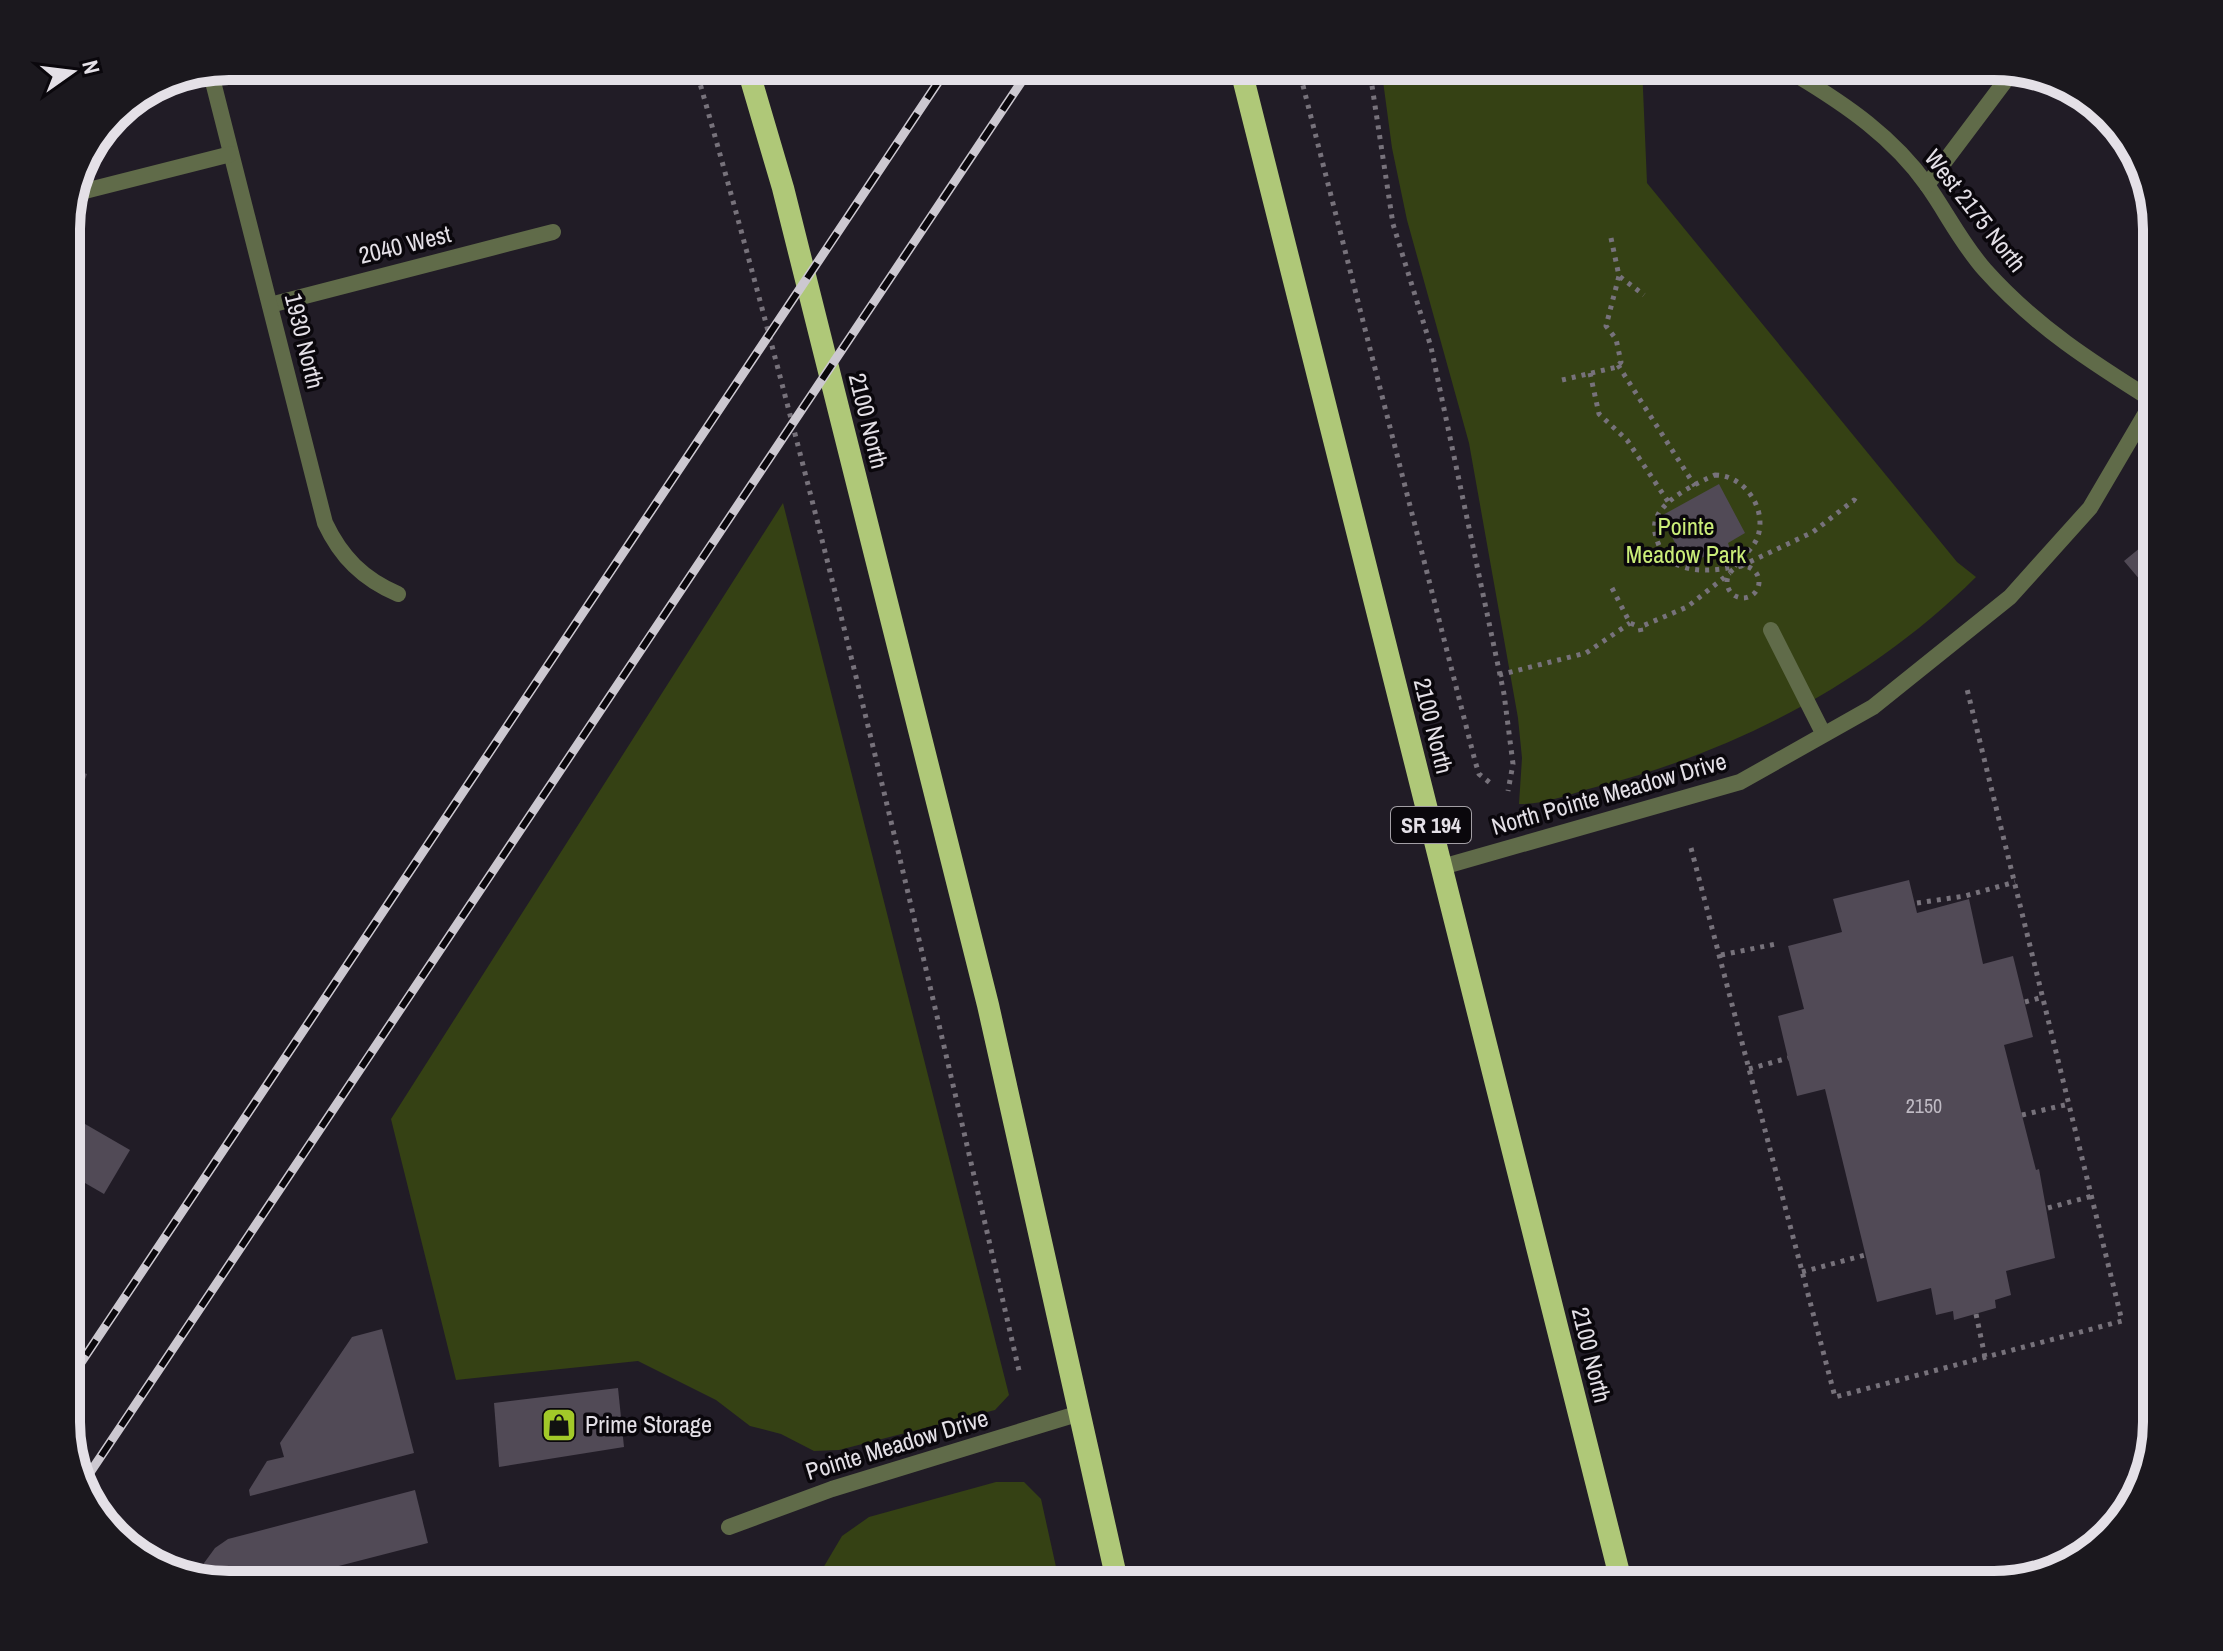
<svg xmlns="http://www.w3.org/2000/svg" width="2223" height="1651" viewBox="0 0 2223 1651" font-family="'Archivo Narrow',sans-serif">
  <rect width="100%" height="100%" fill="#211c26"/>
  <g fill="#354114">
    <path d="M1381,66H1642L1647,183L1957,562L1976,577C1872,680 1738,751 1596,787C1572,793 1544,805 1519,804L1522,758L1518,718L1469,443L1407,220L1392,148Z"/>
    <polygon points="783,503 1009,1395 995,1410 839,1450 814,1451 781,1434 750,1426 716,1400 638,1361 456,1380 391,1119"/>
    <polygon points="996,1482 1024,1482 1041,1499 1060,1585 813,1585 842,1536 869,1517"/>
  </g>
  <g fill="#514a56">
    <polygon points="1719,484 1745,533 1728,543 1730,549 1720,555 1708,561 1705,556 1687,566 1661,516"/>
    <polygon points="2157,534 2157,600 2124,561"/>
    <polygon points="66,767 87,774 67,830 66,830"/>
    <polygon points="1909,880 1917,913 1969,899 1983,964 2013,956 2033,1037 2004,1045 2036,1170 2039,1169 2055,1258 2006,1271 2011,1295 1995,1300 1996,1308 1954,1320 1953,1311 1936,1315 1931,1288 1877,1302 1825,1089 1797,1096 1778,1016 1804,1009 1788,946 1842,932 1833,899"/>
    <polygon points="66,1113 130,1150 104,1194 66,1172"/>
    <polygon points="382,1329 414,1453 250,1496 249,1490 267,1461 284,1457 280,1443 352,1337"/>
    <polygon points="618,1388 624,1447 499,1467 494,1403"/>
    <polygon points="415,1490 428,1543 265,1585 229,1585 196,1574 215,1548 228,1539"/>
  </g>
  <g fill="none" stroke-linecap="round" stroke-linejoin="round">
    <g stroke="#77727b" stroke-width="5" stroke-dasharray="4 6" stroke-linecap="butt">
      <path d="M695,66C819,498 919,937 1020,1375"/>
      <polyline points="1298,66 1475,761 1479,774 1494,786"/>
      <polyline points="1369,66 1393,224 1431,347 1504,694 1513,764 1508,791"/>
      <polyline points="1611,238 1619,276 1644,295"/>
      <polyline points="1618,365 1695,486"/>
      <polyline points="1590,373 1599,414 1627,440 1669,503"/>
      <polyline points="1562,380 1617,367 1621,362 1616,339 1606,326 1619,276"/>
      <path d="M1715,475C1744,475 1767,508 1758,536C1754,548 1742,557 1734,567C1707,572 1670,575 1658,543C1655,536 1653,526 1656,519C1663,499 1697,483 1715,475Z"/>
      <polyline points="1720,555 1734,567"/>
      <polyline points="1741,566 1813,532 1854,500 1858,503"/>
      <circle cx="1743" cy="582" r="16"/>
      <polyline points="1612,588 1630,623 1640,627"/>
      <polyline points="1641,632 1640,627 1687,607 1730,573"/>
      <polyline points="1499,675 1586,653 1630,623"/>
      <polyline points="1691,848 1835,1397 2122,1321 1967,689"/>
      <polyline points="1917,903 1965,896 2015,882"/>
      <polyline points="1721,955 1776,944"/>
      <polyline points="2025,1002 2043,997"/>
      <polyline points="1749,1069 1788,1058"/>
      <polyline points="2022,1115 2069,1104"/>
      <polyline points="2048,1208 2092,1196"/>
      <polyline points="1802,1272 1865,1255"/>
      <polyline points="1976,1314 1985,1357"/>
    </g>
    <g stroke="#606b49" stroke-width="16">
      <polyline points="270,305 553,232"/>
      <polyline points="1771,630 1823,733"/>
    </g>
    <g stroke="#606b49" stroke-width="16">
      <path d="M210,70L325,523C341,557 363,579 398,594"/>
      <path d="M1798,76C1846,105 1893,137 1927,185C1947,213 1961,243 1985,270C2036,327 2093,363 2157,403"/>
      <polyline points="1927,185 2012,72"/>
      <polyline points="73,194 231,154"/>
      <polyline points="1442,867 1740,782 1873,707 2010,597 2090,508 2157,394"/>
      <polyline points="729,1527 832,1489 1080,1413"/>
    </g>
    <g stroke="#afc878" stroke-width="22">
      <polyline points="747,66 783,188 988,1005 1118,1585"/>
      <polyline points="1240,66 1622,1585"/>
    </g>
    <g stroke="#ccc8d0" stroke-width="9">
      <g id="rail">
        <polyline points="66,1385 949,66"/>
        <polyline points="81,1486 1032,66"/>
      </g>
    </g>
    <use href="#rail" stroke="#0a070c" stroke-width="6" stroke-dasharray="18" stroke-linecap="butt"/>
  </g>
  <defs>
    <g id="shop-square" transform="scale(1.8)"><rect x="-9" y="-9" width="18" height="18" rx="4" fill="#a2c929" stroke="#0a070c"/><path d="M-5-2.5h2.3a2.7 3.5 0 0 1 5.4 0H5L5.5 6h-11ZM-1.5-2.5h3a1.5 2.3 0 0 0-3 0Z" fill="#111"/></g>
  </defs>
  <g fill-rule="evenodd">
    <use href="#shop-square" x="559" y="1425"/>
  </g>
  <g text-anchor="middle" stroke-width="7" stroke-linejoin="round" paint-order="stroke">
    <g font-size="20" fill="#bfbac3">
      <text x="1924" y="1113">2150</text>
    </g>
    <rect fill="#0a070c" stroke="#a39fa5" stroke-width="2" x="1391" y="807" width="80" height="36" rx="6"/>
    <g font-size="22" font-weight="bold" fill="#e4e0e7">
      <text x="1431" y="833">SR 194</text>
    </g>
    <g font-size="24" fill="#e4e0e7" stroke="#0a070c">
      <text transform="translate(1975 211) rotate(52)" y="8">West 2175 North</text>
      <text transform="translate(405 245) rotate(-14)" y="8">2040 West</text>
      <text transform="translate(304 341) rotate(76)" y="8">1930 North</text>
      <text transform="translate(868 421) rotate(76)" y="8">2100 North</text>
      <text transform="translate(1433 726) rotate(76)" y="8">2100 North</text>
      <text transform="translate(1609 794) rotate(-16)" y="8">North Pointe Meadow Drive</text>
      <text transform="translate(1591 1355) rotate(76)" y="8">2100 North</text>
      <text transform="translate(897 1445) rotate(-17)" y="8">Pointe Meadow Drive</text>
    </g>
    <g font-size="24" fill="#cbee79" stroke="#0a070c">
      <text x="1686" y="535">Pointe<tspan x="1686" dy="28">Meadow Park</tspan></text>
    </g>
    <g font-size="24" fill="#e4e0e7" stroke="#0a070c" text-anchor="start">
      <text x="585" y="1433">Prime Storage</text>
    </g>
  </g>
  <path d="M0 0H2223V1651H0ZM229 80H1994A149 149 0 0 1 2143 229V1422A149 149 0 0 1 1994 1571H229A149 149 0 0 1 80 1422V229A149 149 0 0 1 229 80Z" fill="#1b181e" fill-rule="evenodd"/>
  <path fill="none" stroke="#e4e0e7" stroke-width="10" d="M229 80H1994A149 149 0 0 1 2143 229V1422A149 149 0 0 1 1994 1571H229A149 149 0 0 1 80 1422V229A149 149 0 0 1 229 80Z"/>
  <g transform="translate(72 72) rotate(76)" stroke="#0a070c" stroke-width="6" paint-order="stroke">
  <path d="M0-6L14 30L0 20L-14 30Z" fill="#e4e0e7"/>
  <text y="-12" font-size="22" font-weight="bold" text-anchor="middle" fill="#e4e0e7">N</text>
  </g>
</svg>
